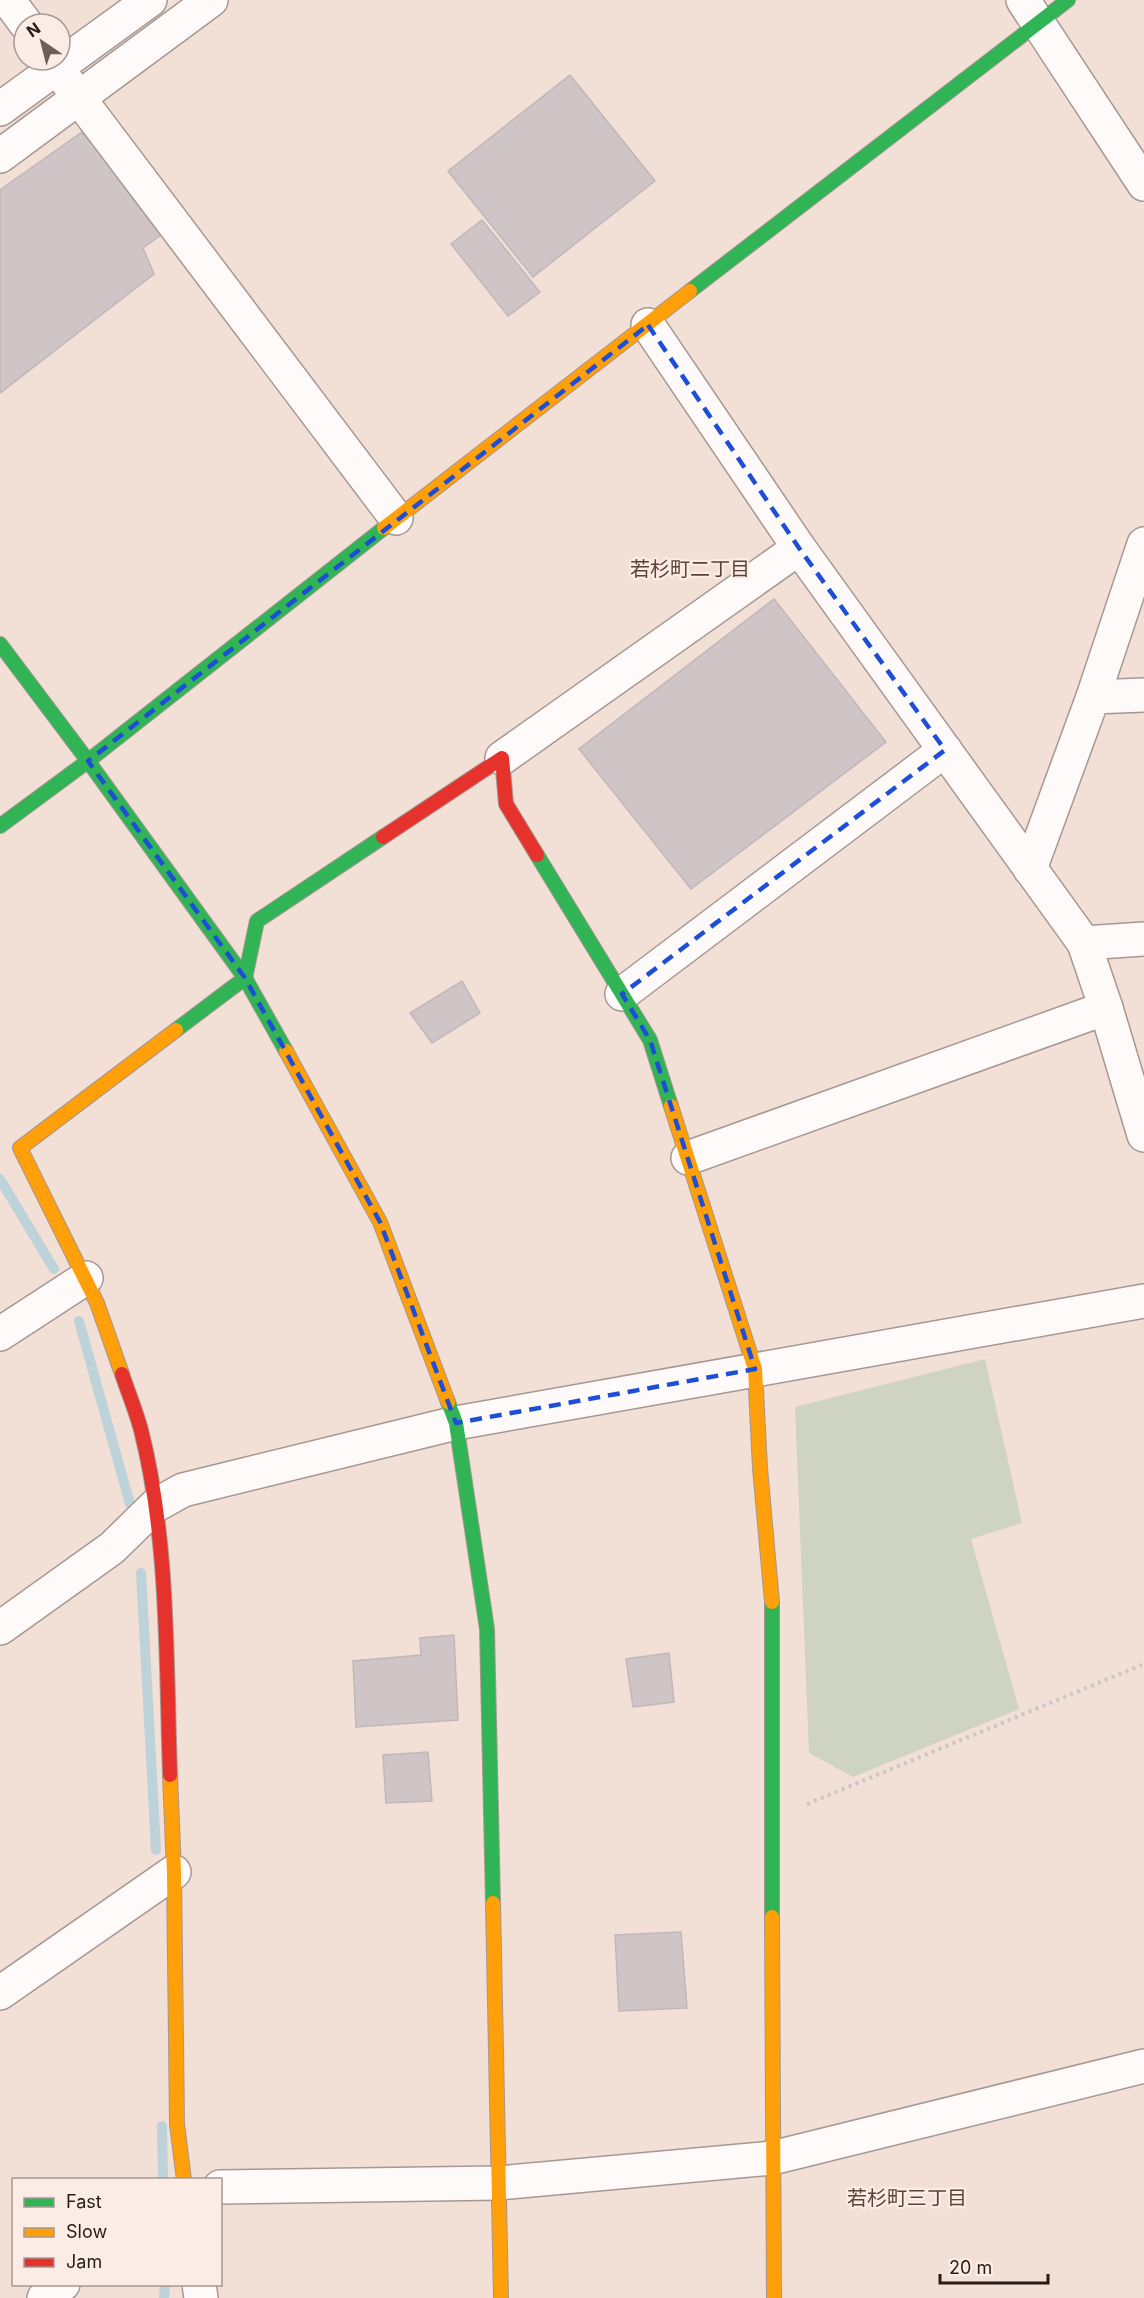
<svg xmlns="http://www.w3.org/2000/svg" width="1144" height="2298" viewBox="0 0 1144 2298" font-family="Inter,'Noto Sans JP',sans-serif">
  <rect width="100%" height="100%" fill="#f2dfd6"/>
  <polygon fill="#cfd3c2" points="985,1359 1022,1523 971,1539 1019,1709 853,1777 809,1753 795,1407"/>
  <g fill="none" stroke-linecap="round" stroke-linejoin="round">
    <g stroke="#bed2d9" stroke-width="10">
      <polyline points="0,1179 54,1269"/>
      <polyline points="79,1321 130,1504"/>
      <polyline points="141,1573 156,1850"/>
      <polyline points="162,2126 163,2180"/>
      <polyline points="164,2298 165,2284"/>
    </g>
  </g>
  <g fill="#cfc5c7" stroke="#c1b7b9" stroke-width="1.5">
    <polygon points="570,75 655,181 533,277 448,171"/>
    <polygon points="82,132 165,232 143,248 154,274 0,393 0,190"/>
    <polygon points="482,220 540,292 508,316 451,244"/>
    <polygon points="774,599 886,742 691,889 579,749"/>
    <polygon points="462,981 480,1013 432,1043 410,1013"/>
    <polygon points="454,1635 458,1720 356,1727 353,1661 421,1655 420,1638"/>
    <polygon points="669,1653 674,1702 633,1707 626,1659"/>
    <polygon points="428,1752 432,1801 386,1803 383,1755"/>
    <polygon points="681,1932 687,2008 619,2011 615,1935"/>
  </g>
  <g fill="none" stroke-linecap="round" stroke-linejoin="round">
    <g stroke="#a69891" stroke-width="36">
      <g id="street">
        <polyline points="8,0 26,24"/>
        <polyline points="1023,0 1144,184"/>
        <polyline points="52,60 78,97 396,518"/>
        <polyline points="0,109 150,0"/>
        <polyline points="0,156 211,0"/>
        <polyline points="648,325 799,548 1084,943 1106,1008 1144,1135"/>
        <polyline points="1093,697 1144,544"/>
        <polyline points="502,758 799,548"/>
        <polyline points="1030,869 1093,697 1144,695"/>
        <polyline points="1084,943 1144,939"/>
        <polyline points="622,994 945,750"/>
        <polyline points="688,1158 1106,1008"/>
        <polyline points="0,1334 86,1278"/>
        <polyline points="0,1628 112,1548 156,1505 183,1490 456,1423 1144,1301"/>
        <polyline points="0,1993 174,1872"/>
        <polyline points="220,2187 499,2183 772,2158 1144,2066"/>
        <polyline points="199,2284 201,2298"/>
        <polyline points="44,2298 63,2284"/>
      </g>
    </g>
    <g stroke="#a69891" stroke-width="16">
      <g id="fast">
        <polyline points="690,291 1068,0"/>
        <polyline points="0,644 88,761 245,978 286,1051"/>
        <polyline points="0,826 88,761 384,528"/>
        <polyline points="537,855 650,1040 671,1106"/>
        <polyline points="176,1030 245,978 257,921 383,837"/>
        <polyline points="448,1402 456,1423 487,1629 493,1903"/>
        <polyline points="772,1602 772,1917"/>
      </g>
    </g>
    <g stroke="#a69891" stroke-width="16">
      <g id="slow">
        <polyline points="384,528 690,291"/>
        <polyline points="286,1051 380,1222 448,1402"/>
        <polyline points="671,1106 755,1369 760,1468 772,1602"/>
        <polyline points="122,1374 97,1303 20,1148 176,1030"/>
        <polyline points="170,1775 174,1872 177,2124 184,2180"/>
        <polyline points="493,1903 501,2298"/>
        <polyline points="772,1917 774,2298"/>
      </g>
    </g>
    <g stroke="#a69891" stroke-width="16">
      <g id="jam">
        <polyline points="383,837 502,758 506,804 537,855"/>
        <path d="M122,1374C128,1392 136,1411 141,1430C169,1540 166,1662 170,1775"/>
      </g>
    </g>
    <polyline stroke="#ccc5c3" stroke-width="4" stroke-dasharray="3 4.5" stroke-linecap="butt" points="807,1804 1144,1664"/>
    <use href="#street" stroke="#fdfaf9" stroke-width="33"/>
    <use href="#fast" stroke="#30b455" stroke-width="14"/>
    <use href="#slow" stroke="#ff9f0a" stroke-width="14"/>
    <use href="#jam" stroke="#e5322d" stroke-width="14"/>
  </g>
  <path fill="none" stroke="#1d4ed8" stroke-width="4.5" stroke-dasharray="12 8" stroke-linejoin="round" d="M648,325L799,548L945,750L622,994L650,1040L755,1369L456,1423L380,1222L245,978L88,761Z"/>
  <g text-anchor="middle" stroke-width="4.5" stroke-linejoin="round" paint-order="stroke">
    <g font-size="20" fill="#5d4235" stroke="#fbede6">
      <text x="690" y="576">若杉町二丁目</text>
      <text x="907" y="2205">若杉町三丁目</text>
    </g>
  </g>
  <rect x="12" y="2178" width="210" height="108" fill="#fbede6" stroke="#a69993" stroke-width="1.5"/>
  <rect x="24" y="2198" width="30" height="9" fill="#30b455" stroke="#a69993" stroke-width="1.5"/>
  <text x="66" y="2208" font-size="18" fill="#271c16">Fast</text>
  <rect x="24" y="2228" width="30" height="9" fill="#ff9f0a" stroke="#a69993" stroke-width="1.5"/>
  <text x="66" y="2238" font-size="18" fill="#271c16">Slow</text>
  <rect x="24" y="2258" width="30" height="9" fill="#e5322d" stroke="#a69993" stroke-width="1.5"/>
  <text x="66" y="2268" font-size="18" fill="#271c16">Jam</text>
  <g transform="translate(42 42) rotate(325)"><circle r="28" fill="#fbede6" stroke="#a69993" stroke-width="1.5"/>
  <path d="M0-4.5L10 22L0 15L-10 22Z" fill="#6e6059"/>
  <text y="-9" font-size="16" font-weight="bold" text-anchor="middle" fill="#271c16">N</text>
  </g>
  <path d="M940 2274v9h108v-9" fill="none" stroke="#271c16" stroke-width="3"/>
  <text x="949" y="2274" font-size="18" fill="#271c16" stroke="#fbede6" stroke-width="4.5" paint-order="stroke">20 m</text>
</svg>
